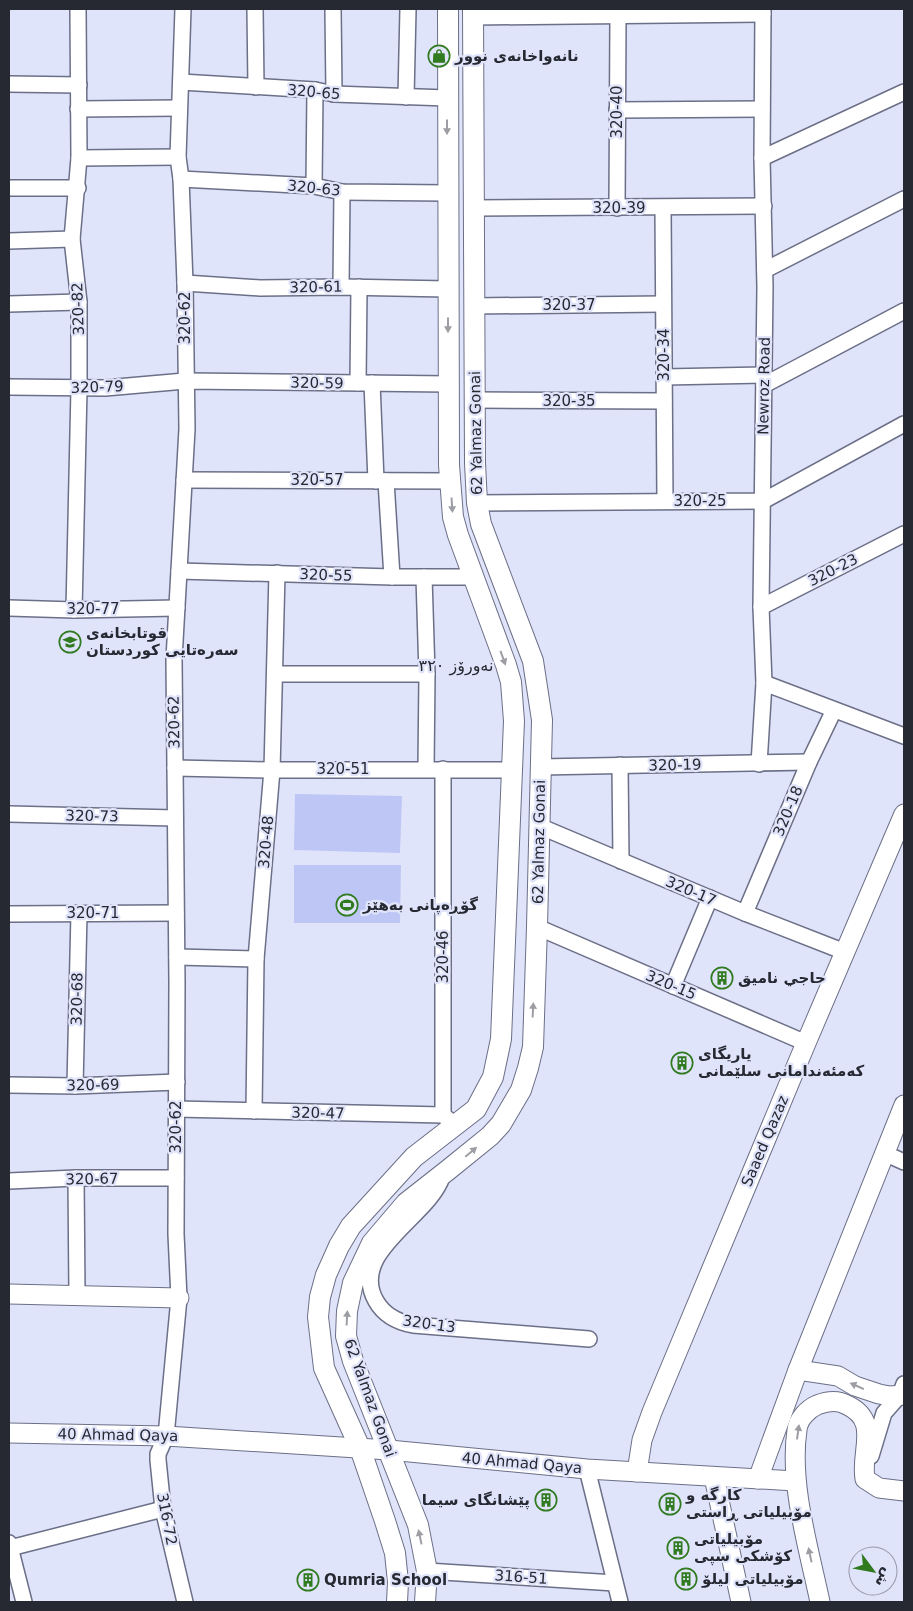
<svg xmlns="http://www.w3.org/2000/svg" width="913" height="1611" viewBox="0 0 913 1611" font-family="'DejaVu Sans','Noto Sans Arabic',sans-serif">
  <rect width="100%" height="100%" fill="#e0e4fa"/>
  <g fill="#bdc6f5">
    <polygon points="295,794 402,796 400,853 294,850"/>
    <polygon points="294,865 401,865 400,923 294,923"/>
  </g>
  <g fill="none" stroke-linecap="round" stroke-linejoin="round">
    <g stroke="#6b6f87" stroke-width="18">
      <g id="minor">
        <polyline points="183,9 178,157 181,179 185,283 187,429 174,659 177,983 176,1234 179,1298 166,1436 158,1454 158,1460 163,1509 185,1602"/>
        <polyline points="255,9 256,87"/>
        <polyline points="333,9 334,94"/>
        <polyline points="473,17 763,14"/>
        <polyline points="181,82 315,90 334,94 447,98"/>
        <polyline points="9,84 79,85"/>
        <polyline points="406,97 408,9"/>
        <polyline points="78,109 179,108"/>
        <polyline points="617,110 762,109"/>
        <polyline points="79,158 178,157"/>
        <polyline points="762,158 904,92"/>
        <polyline points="181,179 314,186 342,192 447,193"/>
        <polyline points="314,186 315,90"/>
        <polyline points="9,188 78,188"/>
        <polyline points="474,208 764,206"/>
        <polyline points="617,208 618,15"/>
        <polyline points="663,208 665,501"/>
        <polyline points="9,241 72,239"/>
        <polyline points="765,270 904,199"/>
        <polyline points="185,283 260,288 341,287 448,289"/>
        <polyline points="341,287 342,192"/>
        <polyline points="9,304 79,302"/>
        <polyline points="474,306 663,304"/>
        <polyline points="664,377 764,375"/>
        <polyline points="358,383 359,287"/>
        <polyline points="372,383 376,481"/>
        <polyline points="764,385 904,311"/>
        <polyline points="9,387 105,388 185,381 448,384"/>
        <polyline points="475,400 664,401"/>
        <polyline points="184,480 450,481"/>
        <polyline points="386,481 392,577"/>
        <polyline points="477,503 763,501 904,424"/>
        <polyline points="179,571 392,577 473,577"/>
        <polyline points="424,577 427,674 426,769"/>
        <polyline points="761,607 904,534"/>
        <polyline points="9,608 74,610 177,608"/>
        <polyline points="74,610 79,389 79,302 72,239 79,158 78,9"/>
        <polyline points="275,674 427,674"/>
        <polyline points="764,683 904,736"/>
        <polyline points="759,764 764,683 761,607 765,287 762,158 763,9"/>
        <polyline points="620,765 621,861"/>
        <polyline points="540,767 809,762"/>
        <polyline points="175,768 272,770 512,770"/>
        <polyline points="443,769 443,1115"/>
        <polyline points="9,814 175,818"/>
        <polyline points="539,826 745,913 845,952"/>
        <polyline points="745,913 809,762 834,710"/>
        <polyline points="9,914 176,913"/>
        <polyline points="537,927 806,1043"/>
        <polyline points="177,957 256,959"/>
        <polyline points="673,986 710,898"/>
        <polyline points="9,1085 75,1086 177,1082"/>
        <polyline points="75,1086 79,913"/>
        <polyline points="176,1109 443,1115 450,1121"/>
        <polyline points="254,1111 256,959 272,770 277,573"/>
        <polyline points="884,1153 904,1162"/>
        <path d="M442,1177C429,1217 348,1252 376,1301C384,1315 397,1322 413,1325L589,1339"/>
        <polyline points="76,1178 77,1295"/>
        <polyline points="9,1181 76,1178 176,1178"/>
        <polyline points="871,1456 884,1413 900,1395 904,1384"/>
        <polyline points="587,1469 620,1602"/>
        <polyline points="9,1543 24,1602"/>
        <polyline points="10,1548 163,1509"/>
        <polyline points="427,1571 615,1583"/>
      </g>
    </g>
    <g stroke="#6b6f87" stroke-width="21">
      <g id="tertiary">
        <polyline points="9,1294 179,1298"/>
        <polyline points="798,1370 838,1376 855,1386 879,1394 890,1396 904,1395"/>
        <polyline points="9,1433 166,1436 389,1450 587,1469 795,1481"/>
        <polyline points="637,1472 642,1440 652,1412 806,1043 904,814"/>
        <polyline points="714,1477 741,1602"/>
        <polyline points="758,1479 798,1370 904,1105"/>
        <path d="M820,1602C809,1549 789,1484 797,1430C798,1419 808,1409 817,1405C827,1401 838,1400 847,1405C881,1421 860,1451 865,1479L879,1488L904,1491"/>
      </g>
    </g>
    <g stroke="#6b6f87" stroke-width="22">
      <g id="secondary">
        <polyline points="397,1602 398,1582 395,1553 385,1521 360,1448 324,1368 318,1317 320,1297 326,1275 339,1246 351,1226 414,1157 476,1109 493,1077 501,1039 514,721 511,682 506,665 458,535 453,517 449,465 448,9"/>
        <polyline points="425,1602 427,1571 418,1525 353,1361 346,1336 347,1311 353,1283 372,1243 406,1203 448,1170 490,1136 501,1124 521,1090 528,1068 533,1047 537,927 542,720 533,661 481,524 477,503 475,463 473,9"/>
      </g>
    </g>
    <use href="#minor" stroke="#fff" stroke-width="15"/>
    <use href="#tertiary" stroke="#fff" stroke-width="19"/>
    <use href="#secondary" stroke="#fff" stroke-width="20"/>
  </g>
  <defs><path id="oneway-solid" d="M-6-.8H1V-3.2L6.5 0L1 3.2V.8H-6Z" transform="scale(1.25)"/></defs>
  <g fill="#9d9ea3">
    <use href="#oneway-solid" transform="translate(447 127) rotate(90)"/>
    <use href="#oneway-solid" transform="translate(448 325) rotate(90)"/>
    <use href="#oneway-solid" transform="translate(452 505) rotate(86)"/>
    <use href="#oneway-solid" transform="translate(503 658) rotate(70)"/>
    <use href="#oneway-solid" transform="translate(533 1010) rotate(-87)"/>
    <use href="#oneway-solid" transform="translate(471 1152) rotate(-40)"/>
    <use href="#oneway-solid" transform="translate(347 1318) rotate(-87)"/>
    <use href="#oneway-solid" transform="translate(857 1386) rotate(-156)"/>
    <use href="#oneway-solid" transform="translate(798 1432) rotate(-82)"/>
    <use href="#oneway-solid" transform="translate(420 1537) rotate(-102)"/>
    <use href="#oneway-solid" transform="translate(810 1555) rotate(-102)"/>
  </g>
  <defs>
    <g id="shop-ring" transform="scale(1.125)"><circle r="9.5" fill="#e0e4fa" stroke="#307a20" stroke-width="1.5"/><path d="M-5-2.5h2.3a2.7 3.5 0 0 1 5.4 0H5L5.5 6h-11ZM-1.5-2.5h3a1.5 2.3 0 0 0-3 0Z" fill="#307a20"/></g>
    <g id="school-ring" transform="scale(1.125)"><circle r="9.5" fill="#e0e4fa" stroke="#307a20" stroke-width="1.5"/><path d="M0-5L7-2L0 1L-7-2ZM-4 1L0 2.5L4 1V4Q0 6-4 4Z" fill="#307a20"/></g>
    <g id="stadium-ring" transform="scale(1.125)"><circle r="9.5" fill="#e0e4fa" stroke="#307a20" stroke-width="1.5"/><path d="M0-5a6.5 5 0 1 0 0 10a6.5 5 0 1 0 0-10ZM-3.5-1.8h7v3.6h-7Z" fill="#307a20"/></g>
    <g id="building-ring" transform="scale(1.125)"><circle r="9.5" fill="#e0e4fa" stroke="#307a20" stroke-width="1.5"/><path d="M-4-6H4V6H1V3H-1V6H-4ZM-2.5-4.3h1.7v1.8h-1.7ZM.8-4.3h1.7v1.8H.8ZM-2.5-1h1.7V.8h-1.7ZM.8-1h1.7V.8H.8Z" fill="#307a20"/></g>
  </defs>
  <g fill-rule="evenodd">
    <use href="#shop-ring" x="439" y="56"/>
    <use href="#school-ring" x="70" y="642"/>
    <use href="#stadium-ring" x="347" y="905"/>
    <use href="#building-ring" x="722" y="978"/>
    <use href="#building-ring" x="682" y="1063"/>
    <use href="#building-ring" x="546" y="1500"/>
    <use href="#building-ring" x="670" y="1504"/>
    <use href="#building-ring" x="678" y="1548"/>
    <use href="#building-ring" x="686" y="1579"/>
    <use href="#building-ring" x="308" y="1580"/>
  </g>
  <g text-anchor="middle" stroke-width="4.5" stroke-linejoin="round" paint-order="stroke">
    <g font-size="15" font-weight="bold" fill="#262832" stroke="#e0e4fa" text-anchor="start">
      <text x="455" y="61">نانەواخانەی نوور</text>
      <text x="86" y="638">قوتابخانەی<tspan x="86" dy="17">سەرەتایی کوردستان</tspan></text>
      <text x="363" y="910">گۆڕەپانی بەهێز</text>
      <text x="738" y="983">حاجي ناميق</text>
      <text x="698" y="1059">یاریگای<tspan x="698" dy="17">کەمئەندامانی سلێمانی</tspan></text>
      <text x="686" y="1500">کارگە و<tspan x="686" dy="17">مۆبیلیاتی ڕاستی</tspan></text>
      <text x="530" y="1505" text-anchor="end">پێشانگای سیما</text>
      <text x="694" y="1544">مۆبیلیاتی<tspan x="694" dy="17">کۆشکی سپی</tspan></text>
      <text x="702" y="1584">مۆبیلیاتی لیلۆ</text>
      <text x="324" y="1585">Qumria School</text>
    </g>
    <g font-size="15" fill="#262832" stroke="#e0e4fa">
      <text transform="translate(314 92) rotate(5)" y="5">320-65</text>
      <text transform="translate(617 112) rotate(-90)" y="5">320-40</text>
      <text transform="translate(314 188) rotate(6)" y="5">320-63</text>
      <text x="619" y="213">320-39</text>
      <text transform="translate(316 287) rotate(-1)" y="5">320-61</text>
      <text x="569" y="310">320-37</text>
      <text transform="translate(78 309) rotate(-92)" y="5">320-82</text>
      <text transform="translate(185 318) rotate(-90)" y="5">320-62</text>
      <text transform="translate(664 355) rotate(-90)" y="5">320-34</text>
      <text transform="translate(317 383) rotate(1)" y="5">320-59</text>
      <text transform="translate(764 386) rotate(-89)" y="5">Newroz Road</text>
      <text transform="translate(97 387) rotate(-2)" y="5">320-79</text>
      <text x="569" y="406">320-35</text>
      <text transform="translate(476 433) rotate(-91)" y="5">62 Yalmaz Gonai</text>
      <text x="317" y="485">320-57</text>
      <text x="700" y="506">320-25</text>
      <text transform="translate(833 570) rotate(-27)" y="5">320-23</text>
      <text transform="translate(326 575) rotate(2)" y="5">320-55</text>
      <text x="93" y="614">320-77</text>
      <text transform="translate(174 722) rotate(-91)" y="5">320-62</text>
      <text transform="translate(675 765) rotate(-1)" y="5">320-19</text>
      <text x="343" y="774">320-51</text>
      <text transform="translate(788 811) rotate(-67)" y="5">320-18</text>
      <text transform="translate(92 816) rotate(1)" y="5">320-73</text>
      <text transform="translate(266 842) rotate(-85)" y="5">320-48</text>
      <text transform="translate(539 842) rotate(-89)" y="5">62 Yalmaz Gonai</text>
      <text transform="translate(691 891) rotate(23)" y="5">320-17</text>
      <text x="93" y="918">320-71</text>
      <text transform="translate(443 957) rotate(-90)" y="5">320-46</text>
      <text transform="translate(671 985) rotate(23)" y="5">320-15</text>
      <text transform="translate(77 999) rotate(-89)" y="5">320-68</text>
      <text transform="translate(93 1085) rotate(-1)" y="5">320-69</text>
      <text transform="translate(318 1113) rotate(1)" y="5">320-47</text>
      <text transform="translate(176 1127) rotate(-90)" y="5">320-62</text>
      <text transform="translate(765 1141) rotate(-67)" y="5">Saaed Qazaz</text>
      <text transform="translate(92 1179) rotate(-1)" y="5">320-67</text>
      <text transform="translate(429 1324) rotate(8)" y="5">320-13</text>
      <text transform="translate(370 1398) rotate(70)" y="5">62 Yalmaz Gonai</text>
      <text transform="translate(118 1435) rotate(1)" y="5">40 Ahmad Qaya</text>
      <text transform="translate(522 1463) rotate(5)" y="5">40 Ahmad Qaya</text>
      <text transform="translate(167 1519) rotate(79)" y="5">316-72</text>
      <text transform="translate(521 1577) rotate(4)" y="5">316-51</text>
    </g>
    <g font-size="16" fill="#262832" stroke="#e0e4fa">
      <text x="456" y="671">نەورۆز ٣٢٠</text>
    </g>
  </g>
  <rect width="913" height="1611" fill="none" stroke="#262832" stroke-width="20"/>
  <g transform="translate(873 1571) rotate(122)"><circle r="24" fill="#e0e4fa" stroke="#9699aa"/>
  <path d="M0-4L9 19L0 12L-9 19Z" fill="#307a20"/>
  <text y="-8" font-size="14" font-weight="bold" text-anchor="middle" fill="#262832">ش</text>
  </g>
</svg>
